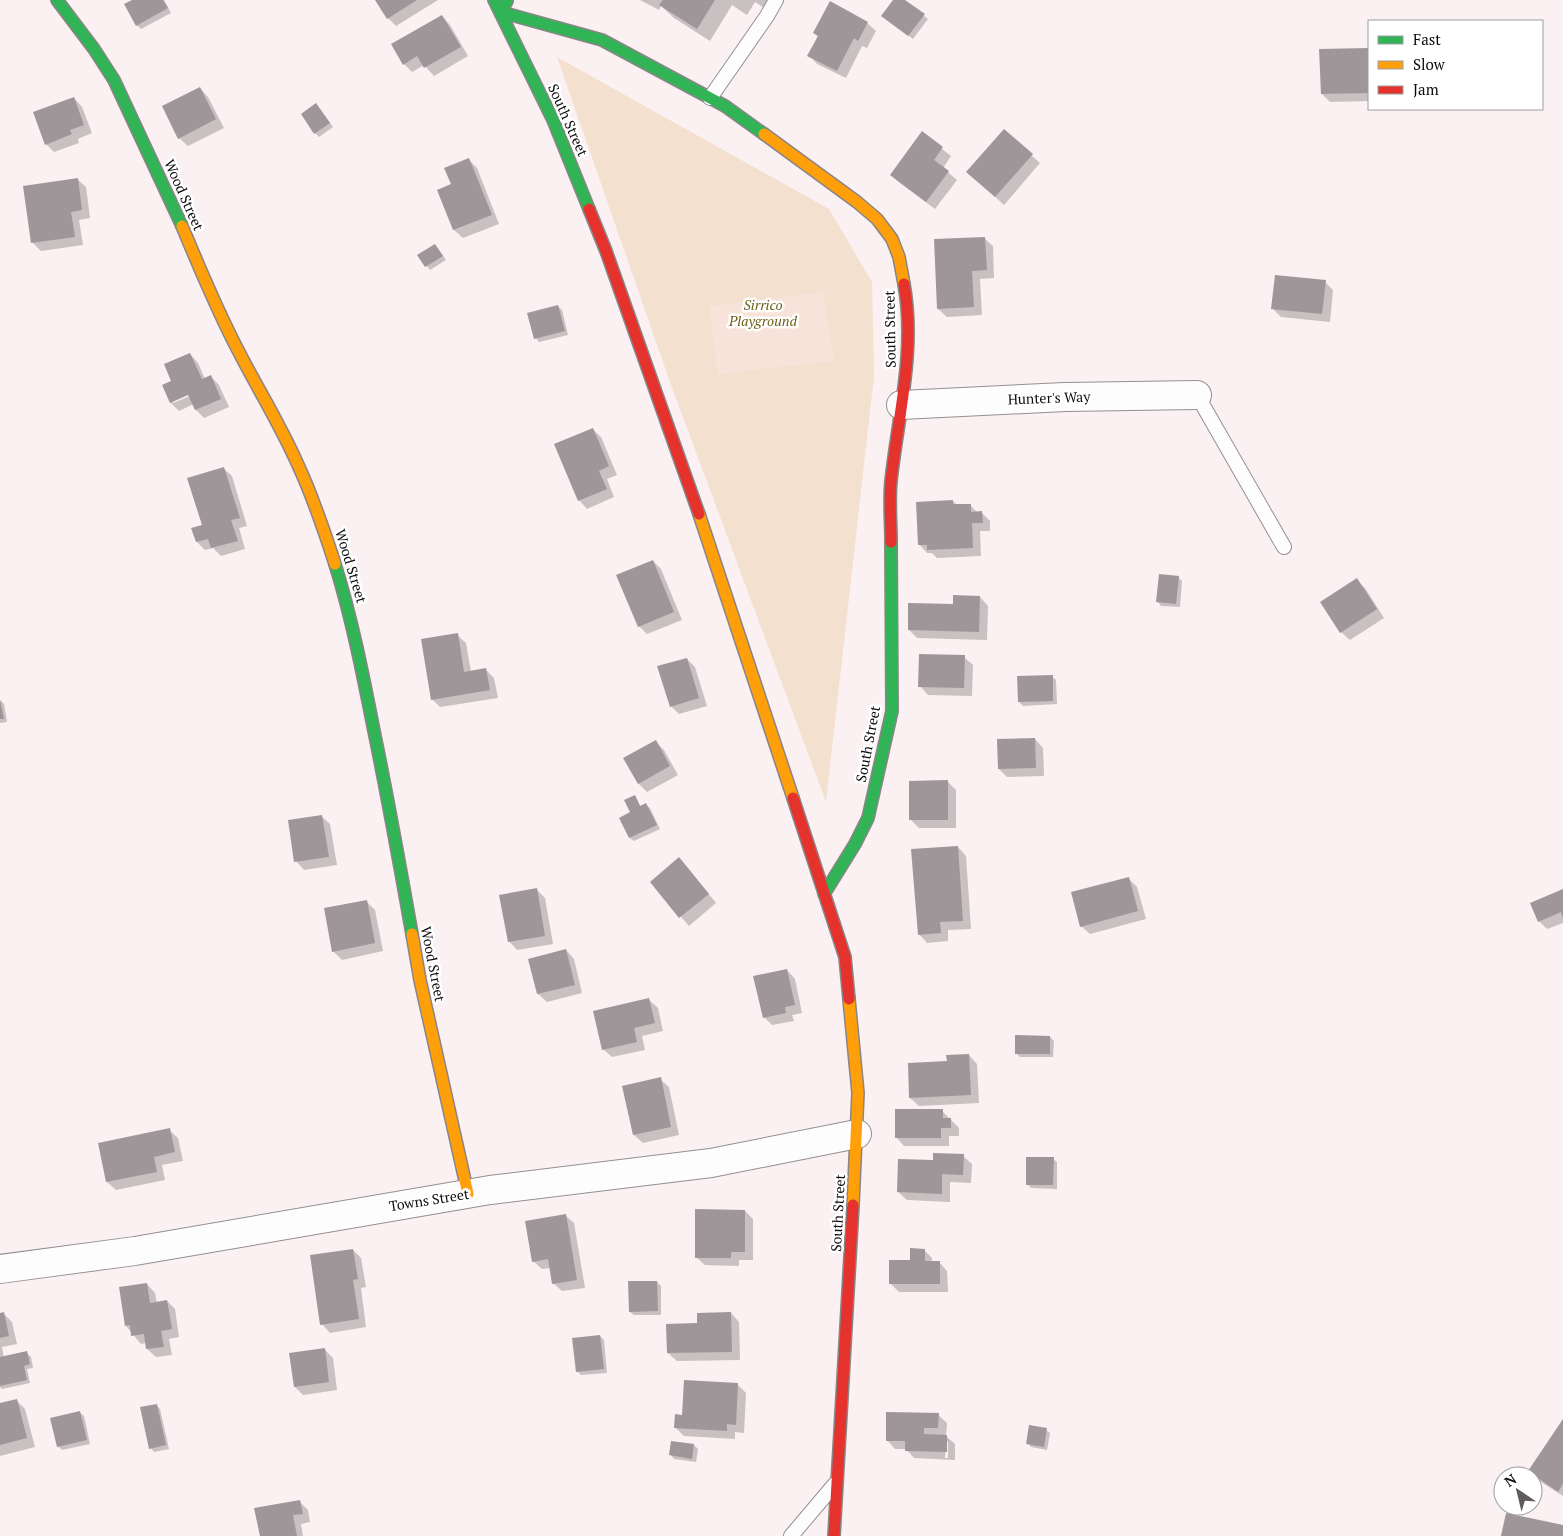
<svg xmlns="http://www.w3.org/2000/svg" width="1563" height="1536" viewBox="0 0 1563 1536" font-family="'PT Serif',serif">
  <rect width="100%" height="100%" fill="#fbf0f2"/>
  <polygon fill="#f3e0cf" points="557,57 829,209 872,282 874,376 826,802 671,385"/>
  <polygon fill="#f7e3d9" points="823,292 834,361 718,374 709,306"/>
  <g fill="#0003" fill-rule="evenodd">
    <polygon points="134,0 164,0 171,13 141,29 137,25"/>
    <polygon points="376,0 438,0 396,26 388,18"/>
    <polygon points="640,0 776,0 769,11 755,2 747,15 732,5 710,41 674,18 661,6 659,10"/>
    <polygon points="895,0 903,0 928,19 913,39 883,16"/>
    <polygon points="442,16 450,25 468,56 434,76 424,65 412,72 404,64"/>
    <polygon points="867,23 876,31 867,48 862,46 846,78 817,64 809,55 818,37 815,33"/>
    <polygon points="1369,49 1369,101 1330,102 1322,94 1321,50"/>
    <polygon points="200,88 208,97 224,128 188,146 179,138"/>
    <polygon points="74,98 82,107 92,133 78,139 79,143 54,152 46,144"/>
    <polygon points="320,109 333,127 319,137 315,133"/>
    <polygon points="1004,131 1040,163 1004,205 968,172"/>
    <polygon points="922,133 951,156 943,168 957,180 935,209 900,183 891,175"/>
    <polygon points="469,160 477,168 499,224 463,238 454,230 439,190 452,185"/>
    <polygon points="77,179 86,187 90,218 79,220 83,245 41,251 32,242"/>
    <polygon points="984,238 993,246 994,278 980,279 982,315 947,317 938,309"/>
    <polygon points="439,250 446,260 430,270 419,256"/>
    <polygon points="1325,282 1333,290 1330,322 1281,317 1273,309"/>
    <polygon points="558,306 562,310 568,335 539,342 536,338"/>
    <path d="M190,354L198,363L205,379L211,377L219,385L229,407L204,418L196,410L194,404L179,411L171,403L173,382ZM194,391L195,394L173,403V401Z"/>
    <polygon points="592,429 601,437 617,475 607,479 614,497 587,509 579,500"/>
    <polygon points="223,468 232,476 247,526 239,528 245,549 221,556 213,548 205,550 197,542 192,529 203,525"/>
    <polygon points="953,501 957,505 970,505 978,513 981,512 990,521 990,531 980,531 981,556 937,558 932,553 927,553 919,544"/>
    <polygon points="653,561 661,569 682,620 647,634 639,626"/>
    <polygon points="1178,577 1182,581 1180,607 1161,606 1158,602"/>
    <polygon points="1356,580 1365,588 1384,618 1350,640 1341,632"/>
    <polygon points="980,597 988,606 987,640 917,638 909,630 954,606"/>
    <polygon points="457,635 466,643 471,672 486,670 494,678 498,698 440,707 432,699"/>
    <polygon points="964,657 973,665 972,696 928,695 920,686"/>
    <polygon points="687,659 695,667 707,706 679,714 671,706"/>
    <polygon points="1052,677 1056,680 1057,704 1023,706 1019,702"/>
    <polygon points="0,700 4,704 7,722 0,723"/>
    <polygon points="1035,739 1043,748 1044,776 1007,777 999,769"/>
    <polygon points="655,741 664,750 678,775 647,792 639,784 625,758"/>
    <polygon points="948,782 956,790 956,828 919,828 910,819"/>
    <polygon points="634,796 641,807 646,805 650,808 660,829 634,841 630,838"/>
    <polygon points="321,816 330,824 337,865 304,870 296,861"/>
    <polygon points="958,847 966,856 971,929 948,930 948,941 927,943 919,934"/>
    <polygon points="687,867 716,903 689,926 651,882"/>
    <polygon points="1129,879 1137,887 1146,919 1090,934 1081,926"/>
    <polygon points="536,889 545,898 553,944 517,950 509,941"/>
    <polygon points="1563,891 1563,923 1547,929 1539,921"/>
    <polygon points="366,901 375,910 383,951 342,960 333,951"/>
    <polygon points="566,950 574,959 582,993 547,1002 538,994 530,959"/>
    <polygon points="787,970 795,979 802,1013 792,1015 794,1021 772,1025 764,1017"/>
    <polygon points="649,1000 658,1008 663,1031 642,1036 645,1050 612,1057 603,1049"/>
    <polygon points="1050,1037 1054,1041 1053,1057 1020,1057 1016,1053"/>
    <polygon points="969,1055 977,1064 979,1103 919,1106 910,1098 948,1063"/>
    <polygon points="660,1079 669,1087 679,1135 643,1143 634,1135"/>
    <polygon points="942,1111 959,1128 959,1136 949,1136 949,1146 904,1146 896,1137"/>
    <polygon points="169,1130 178,1138 183,1161 162,1165 165,1180 116,1190 107,1182"/>
    <polygon points="963,1156 972,1164 971,1183 950,1182 950,1202 907,1200 898,1192 934,1161"/>
    <polygon points="1053,1159 1057,1162 1057,1189 1031,1188 1027,1184"/>
    <polygon points="745,1211 753,1219 753,1260 739,1260 739,1266 705,1265 696,1257"/>
    <polygon points="565,1215 574,1223 585,1288 562,1291 553,1283 551,1268 542,1269 533,1261"/>
    <polygon points="353,1250 361,1258 366,1287 361,1288 366,1327 330,1333 322,1324"/>
    <polygon points="924,1250 932,1258 932,1262 939,1262 947,1271 948,1292 899,1292 890,1283"/>
    <polygon points="657,1282 661,1286 661,1315 634,1315 630,1312"/>
    <polygon points="147,1284 155,1293 157,1303 167,1301 175,1309 179,1337 169,1339 172,1355 156,1357 147,1349 146,1343 141,1344 126,1326"/>
    <polygon points="731,1313 739,1322 740,1360 677,1361 668,1353 698,1324"/>
    <polygon points="4,1314 12,1322 17,1344 2,1347 4,1358 27,1353 31,1357 33,1368 27,1369 30,1383 2,1389 0,1387 0,1315"/>
    <polygon points="600,1336 604,1340 607,1373 581,1375 577,1371"/>
    <polygon points="324,1349 333,1358 337,1390 303,1395 295,1387"/>
    <polygon points="738,1385 746,1393 744,1433 735,1432 735,1439 684,1436 675,1427 684,1416"/>
    <polygon points="16,1400 25,1409 35,1447 0,1456 0,1405"/>
    <polygon points="156,1405 160,1409 169,1449 154,1452 151,1448"/>
    <polygon points="80,1413 84,1416 90,1444 62,1450 58,1446"/>
    <path d="M938,1415L947,1423L946,1436L955,1444V1460L914,1458L906,1449H895L887,1440ZM946,1442H948V1458H945Z"/>
    <polygon points="1563,1421 1563,1496 1538,1480 1530,1471"/>
    <polygon points="1046,1430 1050,1433 1047,1450 1031,1447 1028,1443"/>
    <polygon points="672,1443 694,1445 698,1449 696,1462 674,1459 671,1455"/>
    <polygon points="299,1501 308,1510 310,1522 301,1524 303,1536 261,1536"/>
  </g>
  <g fill="#9e9698">
    <polygon points="132,0 163,0 168,8 136,26 124,4"/>
    <polygon points="375,0 417,0 387,19"/>
    <polygon points="663,0 715,0 697,29 659,5"/>
    <polygon points="893,0 905,0 925,14 908,36 881,16"/>
    <polygon points="830,1 868,22 858,41 854,38 837,71 807,56 818,36 813,33"/>
    <polygon points="442,15 461,47 424,68 417,56 403,65 391,44"/>
    <polygon points="1369,48 1369,93 1321,94 1319,49"/>
    <polygon points="200,87 216,119 178,139 162,106"/>
    <polygon points="74,97 84,125 70,130 72,134 45,145 33,112"/>
    <polygon points="316,103 330,123 314,134 301,114"/>
    <polygon points="1004,129 1033,154 995,197 966,172"/>
    <polygon points="922,131 943,147 934,160 949,171 926,202 890,175"/>
    <polygon points="469,158 492,215 453,230 437,190 451,184 444,168"/>
    <polygon points="78,178 82,210 71,212 75,237 31,243 23,186"/>
    <polygon points="985,237 987,270 972,271 974,307 937,309 934,239"/>
    <polygon points="435,244 443,256 425,267 417,255"/>
    <polygon points="1275,275 1326,280 1322,314 1271,309"/>
    <polygon points="558,305 565,331 534,339 527,313"/>
    <polygon points="190,353 202,379 211,375 221,399 195,410 188,395 170,403 162,385 171,381 164,364"/>
    <polygon points="593,428 609,466 599,471 607,489 578,501 554,444"/>
    <polygon points="224,467 240,518 231,520 238,541 211,548 208,539 196,542 191,528 202,525 187,478"/>
    <polygon points="953,500 953,504 971,504 971,512 982,511 983,523 972,523 973,548 927,550 927,545 918,545 916,502"/>
    <polygon points="653,560 674,612 638,627 616,575"/>
    <polygon points="1159,574 1179,576 1176,604 1156,602"/>
    <polygon points="1357,578 1377,609 1340,633 1320,602"/>
    <polygon points="953,595 980,596 979,632 908,630 908,603 953,604"/>
    <polygon points="458,633 464,672 486,668 490,690 431,700 421,639"/>
    <polygon points="919,654 965,655 964,688 918,687"/>
    <polygon points="687,658 699,698 670,707 657,666"/>
    <polygon points="1053,675 1053,701 1018,702 1017,676"/>
    <polygon points="0,700 4,719 0,719"/>
    <polygon points="1035,738 1036,768 998,769 997,739"/>
    <polygon points="656,740 670,766 638,784 623,758"/>
    <polygon points="948,780 948,820 909,820 909,781"/>
    <polygon points="635,795 640,806 646,803 657,825 629,838 619,818 630,812 624,800"/>
    <polygon points="322,815 329,857 294,862 288,820"/>
    <polygon points="958,846 963,921 940,922 941,933 918,935 911,849"/>
    <polygon points="679,857 709,894 679,918 650,882"/>
    <polygon points="1129,877 1138,911 1080,927 1071,892"/>
    <polygon points="537,888 545,936 508,942 499,895"/>
    <polygon points="1563,889 1563,918 1561,912 1538,922 1530,903"/>
    <polygon points="367,900 375,943 332,952 324,908"/>
    <polygon points="566,949 575,985 537,994 528,959"/>
    <polygon points="787,969 795,1005 785,1007 786,1013 763,1018 753,976"/>
    <polygon points="649,998 655,1023 634,1028 637,1042 602,1050 593,1011"/>
    <polygon points="1015,1035 1050,1036 1050,1054 1015,1054"/>
    <polygon points="969,1054 971,1095 909,1098 908,1063 947,1061 946,1055"/>
    <polygon points="661,1077 671,1127 633,1135 622,1086"/>
    <polygon points="895,1109 943,1109 943,1118 951,1118 951,1128 941,1128 941,1138 895,1138"/>
    <polygon points="170,1128 175,1152 154,1157 157,1172 106,1182 98,1143"/>
    <polygon points="933,1153 964,1154 963,1175 942,1174 942,1194 897,1192 898,1159 933,1160"/>
    <polygon points="1026,1157 1054,1157 1053,1185 1026,1185"/>
    <polygon points="695,1209 745,1210 745,1252 731,1252 731,1258 695,1258"/>
    <polygon points="566,1214 577,1280 552,1284 548,1259 532,1262 525,1221"/>
    <polygon points="910,1248 925,1249 925,1261 940,1261 940,1284 889,1284 889,1260 910,1260"/>
    <polygon points="353,1249 358,1279 353,1280 359,1319 320,1325 310,1255"/>
    <polygon points="628,1281 657,1281 658,1311 629,1312"/>
    <polygon points="147,1283 150,1303 167,1300 172,1329 161,1331 164,1347 146,1349 144,1334 131,1336 130,1325 125,1326 119,1287"/>
    <polygon points="4,1312 9,1336 0,1338 0,1313"/>
    <polygon points="731,1312 732,1352 667,1353 666,1324 697,1323 697,1313"/>
    <polygon points="600,1335 604,1369 576,1372 572,1338"/>
    <polygon points="325,1348 329,1382 294,1387 289,1353"/>
    <polygon points="27,1351 30,1364 24,1366 27,1380 0,1386 0,1357"/>
    <polygon points="684,1380 738,1383 736,1425 727,1424 727,1431 674,1428 675,1414 682,1415"/>
    <polygon points="17,1399 27,1438 0,1445 0,1403"/>
    <polygon points="157,1404 166,1445 149,1449 140,1407"/>
    <polygon points="80,1411 87,1440 57,1447 50,1418"/>
    <polygon points="886,1412 939,1413 938,1428 924,1428 924,1434 947,1435 947,1452 905,1451 905,1441 886,1441"/>
    <polygon points="1563,1419 1563,1484 1558,1492 1528,1471"/>
    <polygon points="1029,1425 1047,1428 1044,1447 1026,1444"/>
    <polygon points="671,1441 694,1444 692,1459 669,1455"/>
    <polygon points="300,1500 303,1514 293,1515 297,1536 260,1536 254,1508"/>
    <polygon points="1506,1513 1563,1525 1563,1536 1501,1536"/>
  </g>
  <g fill="none" stroke-linecap="round" stroke-linejoin="round">
    <g stroke="#948f90" stroke-width="16">
      <g id="lane">
        <polyline points="710,98 767,16 776,0"/>
        <polyline points="1197,395 1284,547"/>
        <polyline points="791,1536 835,1484"/>
      </g>
    </g>
    <g stroke="#948f90" stroke-width="30">
      <g id="street">
        <polyline points="901,405 1065,397 1197,395"/>
        <polyline points="0,1269 135,1251 490,1190 711,1163 857,1134"/>
      </g>
    </g>
    <g stroke="#8a8586" stroke-width="14">
      <g id="fast">
        <polyline points="57,0 94,49 114,80 182,226"/>
        <polyline points="494,0 553,120 589,209"/>
        <polyline points="507,1 501,12 602,40 725,106 764,134"/>
        <path d="M335,564C352,619 363,675 374,731C388,799 400,866 412,934"/>
        <polyline points="824,894 855,844 868,818 892,711 891,542"/>
      </g>
    </g>
    <g stroke="#8a8586" stroke-width="14">
      <g id="slow">
        <polyline points="764,134 857,202 877,219 892,239 899,257 904,284"/>
        <path d="M182,226C200,269 218,313 240,354C259,391 281,426 298,465C313,497 324,530 335,564"/>
        <polyline points="699,514 793,798"/>
        <polyline points="412,934 420,980 468,1194"/>
        <polyline points="849,999 858,1093 853,1205"/>
      </g>
    </g>
    <g stroke="#8a8586" stroke-width="14">
      <g id="jam">
        <polyline points="589,209 606,251 699,514"/>
        <path d="M891,542C891,522 889,501 891,481C898,416 916,350 904,284"/>
        <polyline points="793,798 845,957 849,999"/>
        <polyline points="834,1536 853,1205"/>
      </g>
    </g>
    <use href="#lane" stroke="#fefdfd" stroke-width="14"/>
    <use href="#street" stroke="#fefdfd" stroke-width="28"/>
    <use href="#fast" stroke="#30b455" stroke-width="11"/>
    <use href="#slow" stroke="#ff9f0a" stroke-width="11"/>
    <use href="#jam" stroke="#e5322d" stroke-width="11"/>
  </g>
  <g text-anchor="middle" stroke-width="5" stroke-linejoin="round" paint-order="stroke">
    <g font-size="14" fill="#0c0c0c" stroke="#fff">
      <text transform="translate(568 120) rotate(66)" y="5">South Street</text>
      <text transform="translate(184 195) rotate(66)" y="5">Wood Street</text>
      <text transform="translate(890 329) rotate(-91)" y="5">South Street</text>
      <text transform="translate(1049 398) rotate(-2)" y="5">Hunter's Way</text>
      <text transform="translate(351 566) rotate(73)" y="5">Wood Street</text>
      <text transform="translate(868 744) rotate(-79)" y="5">South Street</text>
      <text transform="translate(433 964) rotate(79)" y="5">Wood Street</text>
      <text transform="translate(429 1200) rotate(-9)" y="5">Towns Street</text>
      <text transform="translate(838 1213) rotate(-87)" y="5">South Street</text>
    </g>
    <g font-size="14" font-style="italic" fill="#6a5f17" stroke="#fff">
      <text x="763" y="310">Sirrico<tspan x="763" dy="16">Playground</tspan></text>
    </g>
  </g>
  <rect x="1368" y="20" width="175" height="90" fill="#ffffff" stroke="#9e9e9e"/>
  <rect x="1378" y="36" width="25" height="8" fill="#30b455" stroke="#9e9e9e"/>
  <text x="1413" y="45" font-size="15" fill="#0c0c0c">Fast</text>
  <rect x="1378" y="61" width="25" height="8" fill="#ff9f0a" stroke="#9e9e9e"/>
  <text x="1413" y="70" font-size="15" fill="#0c0c0c">Slow</text>
  <rect x="1378" y="86" width="25" height="8" fill="#e5322d" stroke="#9e9e9e"/>
  <text x="1413" y="95" font-size="15" fill="#0c0c0c">Jam</text>
  <g transform="translate(1518 1491) rotate(325)"><circle r="24" fill="#ffffff" stroke="#9e9e9e"/>
  <path d="M0-4L9 19L0 12L-9 19Z" fill="#605c5c"/>
  <text y="-8" font-size="14" font-weight="bold" text-anchor="middle" fill="#0c0c0c">N</text>
  </g>
</svg>
